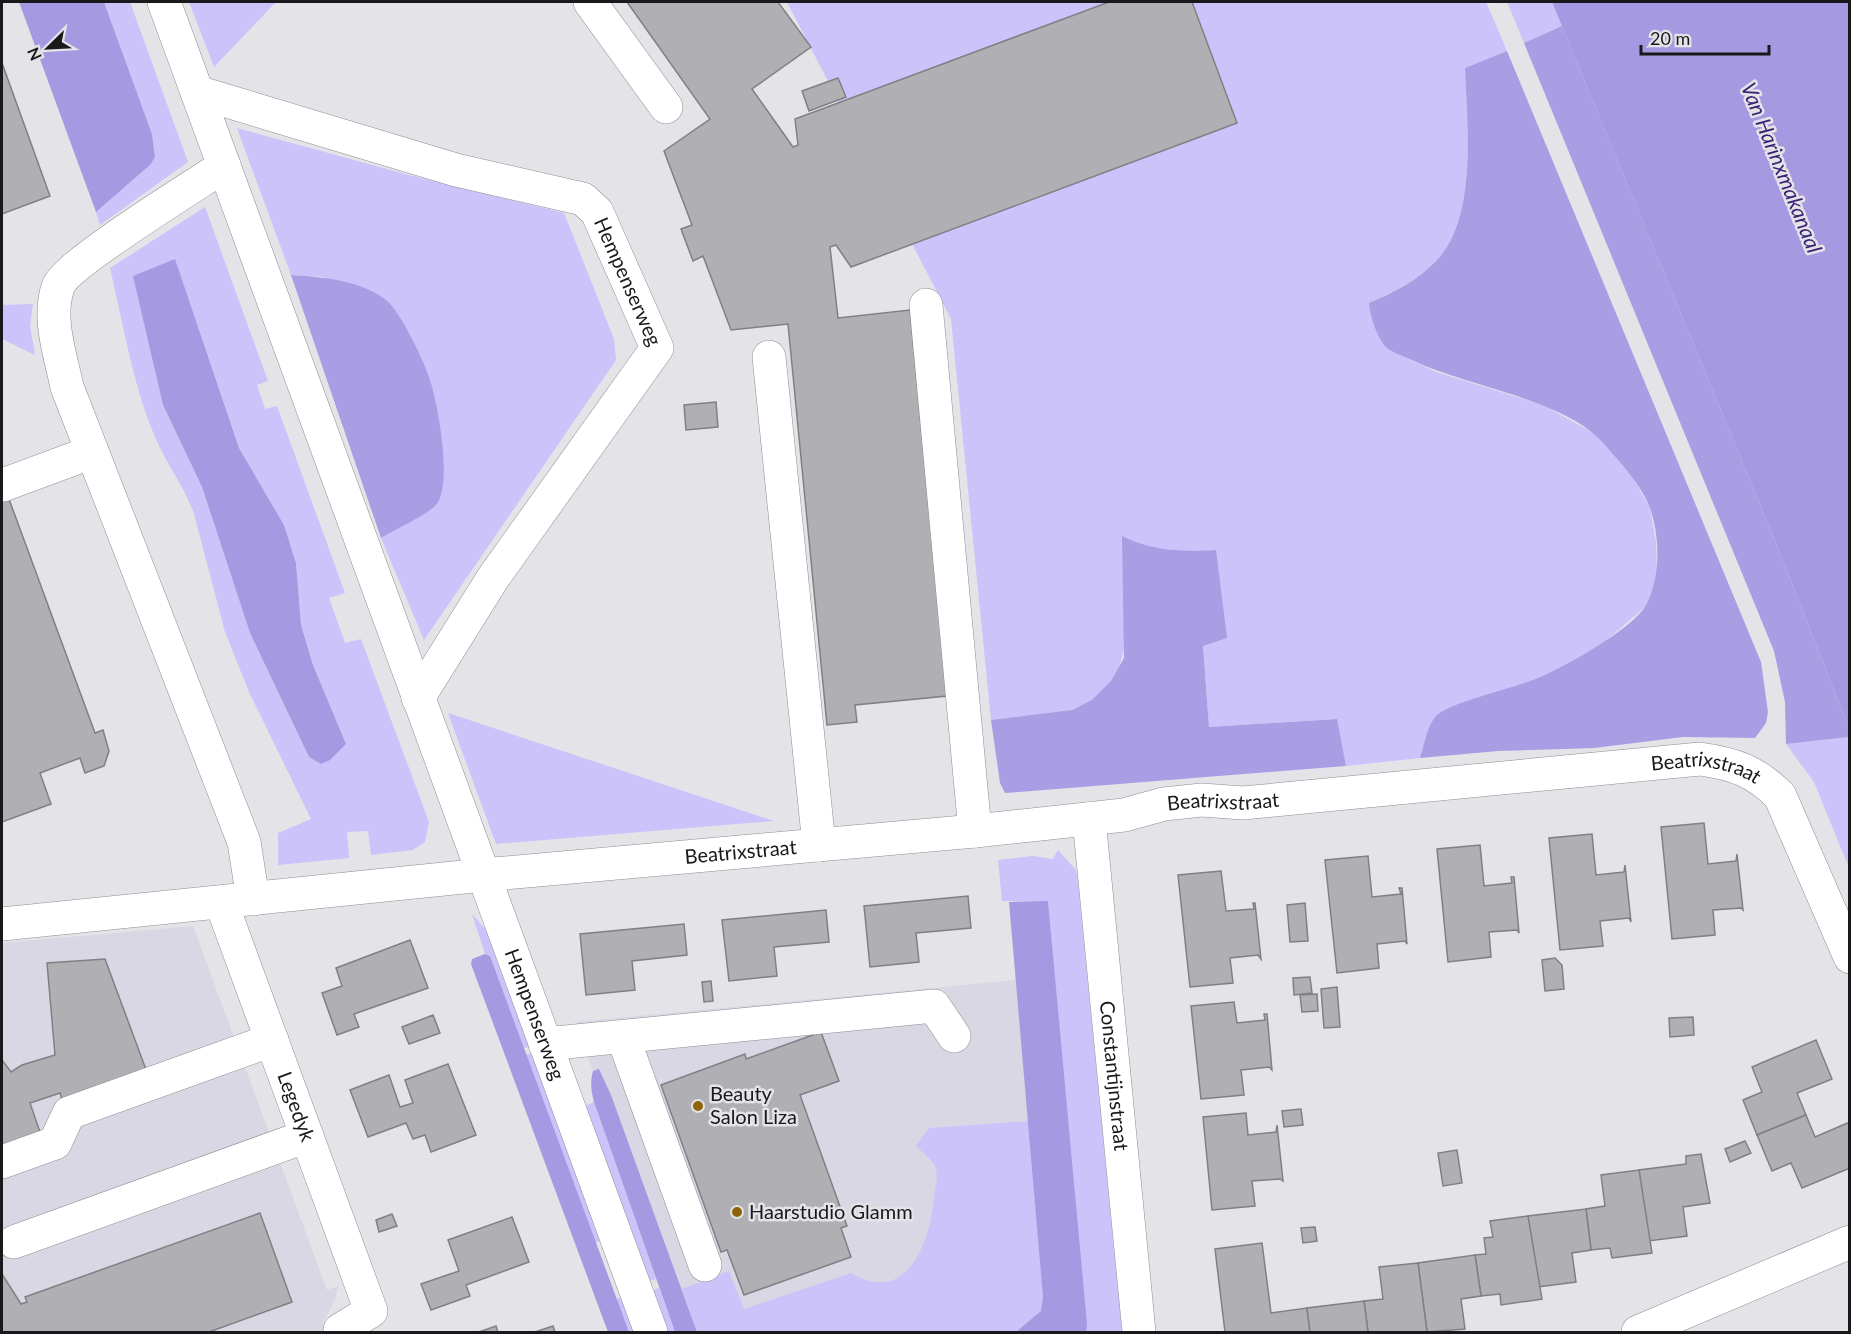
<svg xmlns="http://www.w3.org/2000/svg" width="1851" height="1334" viewBox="0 0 1851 1334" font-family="Lato,sans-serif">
  <rect width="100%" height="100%" fill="#e4e3e8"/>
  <g fill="#d9d7e4">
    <polygon points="193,926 327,1290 338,1286 335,1300 322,1324 335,1332 2,1332 2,943"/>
    <polygon points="1016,980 1043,1297 1016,1332 697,1332 611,1095 599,1069 593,1071 575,1022"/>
  </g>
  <g fill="#cbc3fa" fill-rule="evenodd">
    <polygon points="104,2 130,2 188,162 100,225 96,212 150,165 155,156 152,134"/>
    <polygon points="189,2 276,2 214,67"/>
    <path d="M787,2H1486L1507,51L1465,68C1467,123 1478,219 1436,261C1418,280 1393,292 1370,303L1385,346L1397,353L1436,372L1543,405L1597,435L1635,481L1650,508L1656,542L1657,581L1645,607L1601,645L1538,679L1473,700L1426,736L1420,758L1346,766L1336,719L1209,727L1203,645L1216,550C1183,552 1152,551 1123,537C1120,596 1149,685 1073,709C1048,718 1017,717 991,720L951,319Z"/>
    <polygon points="1507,2 1552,2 1562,26 1524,43"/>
    <polygon points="237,128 409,175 564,213 614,339 616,360 424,640 381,538 436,505 324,277 291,275"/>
    <path d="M205,207L268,381L257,385L265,409L277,406L345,593L329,598L345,643L361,639L429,822L425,842L413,850L371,855L368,831L347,832L349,858L278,865V833L311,819L249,692L225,632L194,514C184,485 164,461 153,432C132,380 123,323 110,268ZM175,260L239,448L284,525L296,563L301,625L313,665L346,744L321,764L309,757L250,633L202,487L163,405L134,276Z"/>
    <polygon points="33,304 30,326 35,355 2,339 2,305"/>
    <polygon points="448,713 774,821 496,844"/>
    <polygon points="1849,737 1849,868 1814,782 1786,744"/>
    <polygon points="1058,850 1076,870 1078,883 1122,1332 1086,1332 1048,902 1002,901 998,860 1033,856 1053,859"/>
    <polygon points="472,914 493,938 534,1045 524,1048 490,956 485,954"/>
    <polygon points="536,1051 604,1239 595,1243 526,1055"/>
    <polygon points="594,1102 656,1279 650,1281 582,1107"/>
    <path d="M1030,1121L1043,1297L1042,1311L1016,1332H697L682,1289L729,1271L744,1309L851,1273C907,1306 929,1244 934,1199C935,1189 939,1175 935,1166C931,1159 922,1152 916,1146L929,1128Z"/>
    <polygon points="659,1288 675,1332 664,1332 653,1290"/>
    <polygon points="622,1297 640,1332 629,1332 616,1299"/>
  </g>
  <g fill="#a99de4">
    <polygon points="1562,26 1778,548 1849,728 1849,737 1786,744 1785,702 1774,651 1524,43"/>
    <path d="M1507,51L1761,662L1768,712L1766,723L1755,738L1683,737L1594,748L1498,751L1420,758C1424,746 1427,726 1436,716C1450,702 1516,688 1538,678C1564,667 1633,629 1646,605C1661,577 1660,537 1650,508C1641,484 1621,464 1605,445C1567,399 1467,387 1412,360C1403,356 1390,352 1384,345C1376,334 1370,316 1369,303C1393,293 1418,280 1436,261C1478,219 1467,123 1465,68Z"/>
    <path d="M291,275C321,277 361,280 386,300C401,312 424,361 430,380C438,404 453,486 436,505C425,516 396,529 381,538Z"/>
    <path d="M1122,536C1152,551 1183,552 1216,550L1227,638L1203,646L1209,727L1337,719L1346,766L1005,793L1000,783L991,720L1072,710L1092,700L1111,681L1124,658Z"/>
  </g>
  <g fill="#a59ae1">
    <polygon points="19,2 104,2 152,134 155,157 150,165 96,212"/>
    <polygon points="1552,2 1849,2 1849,728 1778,548"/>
    <polygon points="175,259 239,448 284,525 296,563 301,625 313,665 346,744 330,760 321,764 309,757 250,633 202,487 163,405 133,276"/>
    <polygon points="1048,901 1087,1324 1086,1332 1016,1332 1041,1311 1043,1297 1009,902"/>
    <polygon points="485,954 490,956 629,1332 608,1332 471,964 472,959"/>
    <path d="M599,1069L611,1095L697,1332H675L594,1102C591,1091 590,1082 593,1071Z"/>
  </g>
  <g fill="#b0b0b4" stroke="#807f84" stroke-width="1.5">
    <polygon points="627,2 778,2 811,47 752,89 793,147 798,145 795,119 1109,2 1192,2 1237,123 851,267 836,245 830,247 838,318 910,310 947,696 855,705 857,722 827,725 788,324 731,330 703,256 693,261 681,229 692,225 664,151 710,119"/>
    <polygon points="2,63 50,196 2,214"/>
    <polygon points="838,78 846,97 809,111 802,91"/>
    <polygon points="716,402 718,427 686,430 684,405"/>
    <polygon points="2,480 95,733 103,730 109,751 104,766 85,773 80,758 40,773 51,804 2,822"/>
    <polygon points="1704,823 1708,864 1736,861 1737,854 1743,910 1741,908 1713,910 1715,935 1672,939 1661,827"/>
    <polygon points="1592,834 1596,875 1624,872 1625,865 1631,922 1629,918 1600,921 1603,946 1560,950 1549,838"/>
    <polygon points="1480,845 1484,886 1512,883 1511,877 1514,877 1519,933 1517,930 1489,932 1491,957 1448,962 1437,849"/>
    <polygon points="1368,856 1372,897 1401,894 1399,888 1402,888 1407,944 1405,941 1377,944 1379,968 1337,973 1325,860"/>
    <polygon points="1221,871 1226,911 1254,909 1253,903 1255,903 1261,959 1258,955 1230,958 1233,983 1190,987 1178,875"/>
    <polygon points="968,896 971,928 916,933 919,962 870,967 864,906"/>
    <polygon points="1305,903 1308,941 1290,942 1287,905"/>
    <polygon points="826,910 829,942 774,947 777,976 729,981 722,920"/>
    <polygon points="684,924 687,955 632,961 635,990 586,995 580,934"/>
    <polygon points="410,940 428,988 354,1014 359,1027 337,1035 322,993 342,986 336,968"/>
    <polygon points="1555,958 1562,965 1564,989 1545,991 1542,960"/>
    <polygon points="105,959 148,1075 63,1103 60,1093 30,1103 41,1135 2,1149 2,1060 11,1072 22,1065 55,1055 47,963"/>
    <polygon points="1310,977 1312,993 1294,995 1293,978"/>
    <polygon points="711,981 713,1001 704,1002 702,982"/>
    <polygon points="1337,987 1340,1027 1324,1028 1321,989"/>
    <polygon points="1317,994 1318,1011 1302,1012 1300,995"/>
    <polygon points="1234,1002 1237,1023 1265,1020 1264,1014 1267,1014 1272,1070 1269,1067 1241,1070 1244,1095 1201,1099 1191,1006"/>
    <polygon points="433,1015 440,1033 409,1044 402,1027"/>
    <polygon points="1693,1017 1694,1035 1670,1037 1669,1018"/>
    <polygon points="821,1032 839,1081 800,1095 847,1226 841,1228 851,1257 744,1295 727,1250 721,1252 661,1085 745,1054 746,1059"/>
    <polygon points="1816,1040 1832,1079 1797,1093 1806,1115 1757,1135 1743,1100 1762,1092 1752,1067"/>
    <polygon points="448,1064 476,1135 431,1152 425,1135 413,1139 406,1123 368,1137 350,1090 389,1075 400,1107 413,1103 405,1080"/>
    <polygon points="1301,1109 1303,1125 1284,1127 1282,1111"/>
    <polygon points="1246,1113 1248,1135 1276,1132 1277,1125 1283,1181 1280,1179 1252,1181 1255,1206 1212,1210 1203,1117"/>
    <polygon points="1806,1115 1815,1137 1850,1122 1850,1168 1802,1188 1791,1163 1772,1171 1757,1135"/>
    <polygon points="1745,1141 1751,1153 1730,1162 1725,1149"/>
    <polygon points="1457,1150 1462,1183 1443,1186 1438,1153"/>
    <polygon points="1701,1154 1710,1203 1683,1207 1687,1236 1648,1241 1639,1170 1686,1164 1686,1156"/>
    <polygon points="1639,1170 1652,1253 1612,1258 1610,1248 1591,1250 1586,1209 1605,1206 1601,1175"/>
    <polygon points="1586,1209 1591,1250 1572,1253 1576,1282 1538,1287 1528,1216"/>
    <polygon points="260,1213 292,1302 209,1332 2,1332 2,1274 21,1304 27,1302 25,1297"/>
    <polygon points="392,1214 397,1226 379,1232 376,1220"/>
    <polygon points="1528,1216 1542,1299 1501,1305 1500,1294 1481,1296 1475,1255 1486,1254 1484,1238 1493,1237 1490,1221"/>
    <polygon points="512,1217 529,1262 466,1285 470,1296 431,1310 421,1284 459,1271 448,1240"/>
    <polygon points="1315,1227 1317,1241 1303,1243 1301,1228"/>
    <polygon points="1262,1243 1271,1313 1307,1308 1310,1332 1225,1332 1215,1249"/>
    <polygon points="1475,1255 1481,1296 1461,1299 1465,1329 1427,1332 1418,1263"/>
    <polygon points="1418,1263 1427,1332 1368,1332 1364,1301 1383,1299 1379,1267"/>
    <polygon points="1364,1301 1368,1332 1310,1332 1307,1308"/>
    <polygon points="496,1326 498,1332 479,1332"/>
    <polygon points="553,1326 555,1332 535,1332"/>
  </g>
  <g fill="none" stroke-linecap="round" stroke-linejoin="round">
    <g stroke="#8e8d92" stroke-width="34">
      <g id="minor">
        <path id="s1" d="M164,2L651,1332"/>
        <polyline points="590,2 666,107"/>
        <path id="s2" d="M197,92L456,170L583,199L597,212L657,348L493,578L418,698"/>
        <path d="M224,166C197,184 65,265 58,287C47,319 61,357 67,387L244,842L253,899"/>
        <polyline points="926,305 975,831"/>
        <polyline points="769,357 819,845"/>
        <polyline points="3,485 92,452"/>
        <path id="s3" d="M1089,819L1139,1332"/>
        <path id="s4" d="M221,902L371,1311L340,1330V1332"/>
        <path id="s5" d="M2,924L483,875L975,831L1124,815L1164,804L1202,800L1243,803L1700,759C1735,764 1755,771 1780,796L1850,957"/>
        <polyline points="623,1037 705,1265"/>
        <polyline points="545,1044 934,1006 954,1036"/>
        <polyline points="2,1162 55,1143 69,1113 272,1040"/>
        <polyline points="14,1242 307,1136"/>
        <polyline points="1638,1332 1850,1242"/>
      </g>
    </g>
    <use href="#minor" stroke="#fff" stroke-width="33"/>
  </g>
  <g fill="#8d6508" stroke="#e4e3e8" stroke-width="2">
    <circle cx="698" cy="1106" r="6"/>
    <circle cx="737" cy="1212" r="6"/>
  </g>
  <g text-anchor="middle" stroke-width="5" stroke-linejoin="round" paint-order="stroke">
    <g font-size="20" fill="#19191b" stroke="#e4e3e8">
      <text dy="7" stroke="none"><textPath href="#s2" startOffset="496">Hempenserweg</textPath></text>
      <text dy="7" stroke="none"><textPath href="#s5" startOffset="1714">Beatrixstraat</textPath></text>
      <text dy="7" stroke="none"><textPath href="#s5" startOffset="1228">Beatrixstraat</textPath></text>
      <text dy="7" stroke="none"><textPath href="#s5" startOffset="742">Beatrixstraat</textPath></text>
      <text dy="7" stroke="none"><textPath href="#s1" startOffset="1078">Hempenserweg</textPath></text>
      <text dy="7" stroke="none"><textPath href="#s3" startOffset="258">Constantijnstraat</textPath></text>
      <text dy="7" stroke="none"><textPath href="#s4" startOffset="218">Legedyk</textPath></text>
    </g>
    <g font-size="20" fill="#19191b" stroke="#e4e3e8" text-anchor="start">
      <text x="710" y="1101">Beauty<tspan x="710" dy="23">Salon Liza</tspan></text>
      <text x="749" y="1219">Haarstudio Glamm</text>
    </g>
    <g font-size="21" font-style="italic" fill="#3a2274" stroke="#e4e3e8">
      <text transform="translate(1781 168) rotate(68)" y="7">Van Harinxmakanaal</text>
    </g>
  </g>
  <rect width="1851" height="1334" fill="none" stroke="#19191b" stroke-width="6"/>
  <g transform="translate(48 48) rotate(246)" stroke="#e4e3e8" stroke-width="4.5" paint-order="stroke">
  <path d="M0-4.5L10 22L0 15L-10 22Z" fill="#19191b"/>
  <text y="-9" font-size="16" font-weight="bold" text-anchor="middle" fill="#19191b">N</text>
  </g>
  <path d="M1641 45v9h128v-9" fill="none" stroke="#19191b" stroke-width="3"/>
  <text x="1650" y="45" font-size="18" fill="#19191b" stroke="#e4e3e8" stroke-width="4.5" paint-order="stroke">20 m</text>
</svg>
